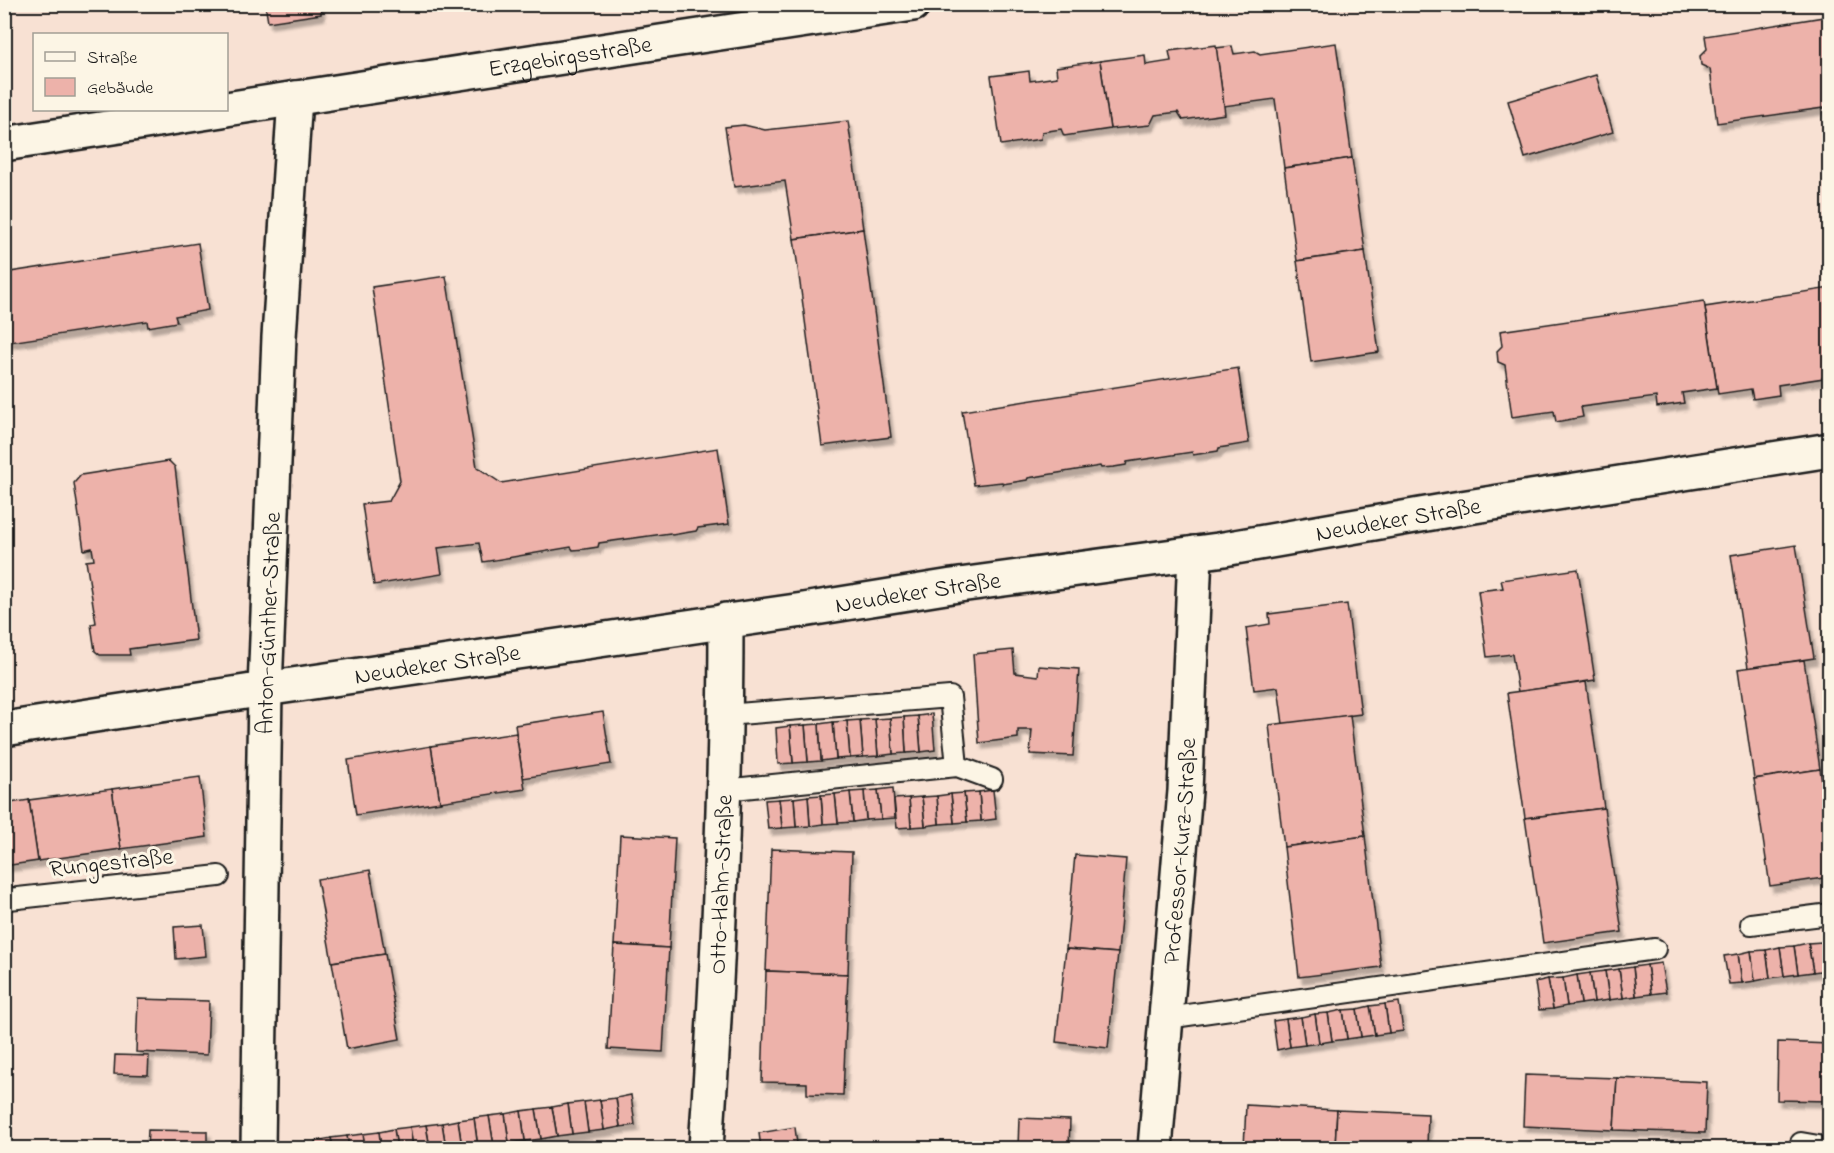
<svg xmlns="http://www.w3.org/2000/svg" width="1834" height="1153" viewBox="0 0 1834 1153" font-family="'Indie Flower',sans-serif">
  <defs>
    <filter id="shadow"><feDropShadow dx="3.5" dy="6" stdDeviation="1.5" flood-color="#0004"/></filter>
  </defs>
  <rect width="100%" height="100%" fill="#f8e1d3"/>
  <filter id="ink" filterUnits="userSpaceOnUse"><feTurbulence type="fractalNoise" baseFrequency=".0167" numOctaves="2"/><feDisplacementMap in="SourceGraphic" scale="12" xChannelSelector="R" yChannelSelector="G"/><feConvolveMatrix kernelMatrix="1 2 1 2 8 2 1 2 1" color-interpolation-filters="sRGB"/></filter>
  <g filter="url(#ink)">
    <g fill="#edb2aa" stroke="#1c1c1c" stroke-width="1.5" filter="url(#shadow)">
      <polygon points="265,4 321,4 321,14 268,22"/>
      <polygon points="1830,16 1830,107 1717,123 1710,69 1701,65 1700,56 1707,49 1705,36"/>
      <polygon points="1336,43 1352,158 1284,168 1275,99 1224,106 1216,48 1232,46 1234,54 1255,51 1260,54"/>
      <polygon points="1216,45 1225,114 1183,120 1178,112 1155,115 1150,125 1110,129 1100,61 1145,55 1146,65 1171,61 1169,51"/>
      <polygon points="1100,61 1110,129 1064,136 1061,129 1042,132 1041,139 1001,145 991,76 1029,71 1030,81 1057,77 1056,67"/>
      <polygon points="1596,75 1613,132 1525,158 1508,101"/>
      <polygon points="848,121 863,229 794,239 785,181 734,187 725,127 744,125 765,130"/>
      <polygon points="1352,158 1365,251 1297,261 1284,168"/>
      <polygon points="863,229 891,437 822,446 794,239"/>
      <polygon points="198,243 208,310 175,316 177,322 148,327 147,321 4,343 4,273"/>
      <polygon points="1365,251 1379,352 1311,362 1297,261"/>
      <polygon points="446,276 477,467 501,483 718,448 729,524 698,528 696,531 672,535 670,533 599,543 598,547 585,549 573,550 571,547 483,562 479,543 438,548 442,574 374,585 362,504 389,501 400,481 372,287"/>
      <polygon points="1830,288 1830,377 1778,385 1779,395 1753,399 1751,389 1718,394 1705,307"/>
      <polygon points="1704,301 1717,388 1682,393 1684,403 1670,405 1657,407 1656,397 1581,407 1583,417 1556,422 1554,411 1512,417 1505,365 1498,362 1497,351 1502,346 1500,331"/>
      <polygon points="1238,368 1249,443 1219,448 1218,451 1193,455 1192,452 1127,462 1126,465 1114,467 1101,468 1100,466 1028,478 1027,480 1003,484 1002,482 974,485 962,411"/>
      <polygon points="169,461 175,467 196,640 129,649 130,655 100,655 95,651 91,624 96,623 86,561 94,560 92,548 84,550 74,483 81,475"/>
      <polygon points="1796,545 1814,658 1748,668 1731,555"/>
      <polygon points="1578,569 1595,680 1518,692 1512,654 1487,657 1478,591 1503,588 1501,580"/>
      <polygon points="1347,604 1361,714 1283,724 1278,687 1254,690 1246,628 1270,624 1269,614"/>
      <polygon points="1013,650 1015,673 1038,676 1039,666 1079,669 1073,756 1030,754 1032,730 1018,730 1018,738 979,743 973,654"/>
      <polygon points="1804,660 1820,769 1754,779 1738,669"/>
      <polygon points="1586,682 1604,808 1525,818 1507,693"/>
      <polygon points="603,712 611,764 523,778 515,725"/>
      <polygon points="932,714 935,750 921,752 918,716"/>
      <polygon points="1350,715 1365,836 1284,847 1269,725"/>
      <polygon points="918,716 921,752 906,753 904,717"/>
      <polygon points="904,717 906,753 893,754 890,718"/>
      <polygon points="890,718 893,754 878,756 875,719"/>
      <polygon points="875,719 878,756 863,757 860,720"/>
      <polygon points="860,720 863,757 850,758 847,721"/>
      <polygon points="847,721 850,758 836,759 833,722"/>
      <polygon points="833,722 836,759 821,761 819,724"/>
      <polygon points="819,724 821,761 808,762 805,725"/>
      <polygon points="805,725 808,762 793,763 790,726"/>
      <polygon points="790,726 793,763 778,764 776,728"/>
      <polygon points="516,733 525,789 440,802 431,746"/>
      <polygon points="431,746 440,802 356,815 348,760"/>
      <polygon points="1820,769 1830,834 1830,877 1770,886 1754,779"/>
      <polygon points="200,777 207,837 121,849 112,789"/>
      <polygon points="893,788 895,818 881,819 878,790"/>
      <polygon points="112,789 121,849 38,861 29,800"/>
      <polygon points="878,790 881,819 866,820 864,791"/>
      <polygon points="993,790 996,819 981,821 979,792"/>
      <polygon points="864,791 866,820 853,822 850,792"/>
      <polygon points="850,792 853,822 838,823 835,794"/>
      <polygon points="979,792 981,821 967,822 964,793"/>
      <polygon points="964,793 967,822 954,823 951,794"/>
      <polygon points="835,794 838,823 823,824 821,795"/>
      <polygon points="951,794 954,823 939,824 937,796"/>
      <polygon points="821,795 823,824 810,826 808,796"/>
      <polygon points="808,796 810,826 796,827 794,798"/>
      <polygon points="937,796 939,824 925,826 922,797"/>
      <polygon points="922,797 925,826 911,827 909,798"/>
      <polygon points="794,798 796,827 782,828 779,799"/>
      <polygon points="909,798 911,827 897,828 894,799"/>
      <polygon points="779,799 782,828 768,829 765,800"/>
      <polygon points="29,800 38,861 4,866 4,804"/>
      <polygon points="1604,808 1622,932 1543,943 1525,818"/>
      <polygon points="620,835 675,838 669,948 614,945"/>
      <polygon points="1365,836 1381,967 1299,977 1284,847"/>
      <polygon points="771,849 852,852 848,974 766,971"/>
      <polygon points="1075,855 1126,859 1118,953 1066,949"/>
      <polygon points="370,870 385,954 332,962 317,879"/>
      <polygon points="203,925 206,956 176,959 174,927"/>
      <polygon points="1830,940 1830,970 1827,970 1822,942"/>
      <polygon points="1822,942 1827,970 1813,972 1808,943"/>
      <polygon points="1808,943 1813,972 1798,974 1794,946"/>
      <polygon points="614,945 669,948 663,1052 608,1049"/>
      <polygon points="1794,946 1798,974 1784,976 1780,947"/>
      <polygon points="1780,947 1784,976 1770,978 1766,950"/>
      <polygon points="1066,949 1118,953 1108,1048 1056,1042"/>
      <polygon points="1766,950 1770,978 1755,981 1751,951"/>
      <polygon points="1751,951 1755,981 1742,983 1738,954"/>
      <polygon points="385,954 400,1039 347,1049 332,962"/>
      <polygon points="1738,954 1742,983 1729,984 1724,956"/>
      <polygon points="1661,963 1666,992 1651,994 1647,965"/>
      <polygon points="1647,965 1651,994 1636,996 1633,967"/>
      <polygon points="1633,967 1636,996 1623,998 1619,969"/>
      <polygon points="1619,969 1623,998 1609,1000 1605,971"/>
      <polygon points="766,971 848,974 843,1095 807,1094 807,1083 762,1082"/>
      <polygon points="1605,971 1609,1000 1594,1002 1590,973"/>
      <polygon points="1590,973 1594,1002 1581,1004 1577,975"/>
      <polygon points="1577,975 1581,1004 1567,1006 1563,978"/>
      <polygon points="1563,978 1567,1006 1553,1009 1548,979"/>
      <polygon points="1548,979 1553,1009 1539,1010 1535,982"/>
      <polygon points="138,999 209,1001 207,1055 136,1052"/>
      <polygon points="1399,1002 1403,1031 1389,1033 1385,1004"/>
      <polygon points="1385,1004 1389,1033 1375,1035 1370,1006"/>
      <polygon points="1370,1006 1375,1035 1361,1037 1357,1009"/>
      <polygon points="1357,1009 1361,1037 1347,1039 1343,1010"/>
      <polygon points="1343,1010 1347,1039 1332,1041 1328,1013"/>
      <polygon points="1328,1013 1332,1041 1319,1043 1315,1014"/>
      <polygon points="1315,1014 1319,1043 1305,1045 1301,1017"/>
      <polygon points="1301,1017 1305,1045 1290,1047 1286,1019"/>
      <polygon points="1286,1019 1290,1047 1277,1050 1273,1021"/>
      <polygon points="1778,1042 1830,1044 1830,1101 1777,1100"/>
      <polygon points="115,1055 149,1056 148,1075 114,1074"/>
      <polygon points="1525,1075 1617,1078 1614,1130 1523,1126"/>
      <polygon points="1617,1078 1707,1082 1705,1133 1614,1130"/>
      <polygon points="631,1095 635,1125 620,1127 616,1098"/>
      <polygon points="616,1098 620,1127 604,1130 600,1100"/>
      <polygon points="600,1100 604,1130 588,1132 584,1102"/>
      <polygon points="584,1102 588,1132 572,1134 568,1104"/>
      <polygon points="568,1104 572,1134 557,1136 552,1107"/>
      <polygon points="1246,1105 1337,1110 1335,1148 1244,1148"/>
      <polygon points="552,1107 557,1136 541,1139 536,1109"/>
      <polygon points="536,1109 541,1139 525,1141 521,1111"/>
      <polygon points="1337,1110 1428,1114 1427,1148 1335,1148"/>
      <polygon points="521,1111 525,1141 509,1143 505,1114"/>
      <polygon points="505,1114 509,1143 494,1146 489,1116"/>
      <polygon points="489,1116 494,1146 478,1148 474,1118"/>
      <polygon points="474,1118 478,1148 462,1148 458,1120"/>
      <polygon points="1019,1118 1070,1120 1069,1148 1018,1148"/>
      <polygon points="458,1120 462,1148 446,1148 442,1123"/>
      <polygon points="442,1123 446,1148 430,1148 426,1125"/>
      <polygon points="426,1125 430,1148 413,1148 410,1127"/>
      <polygon points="410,1127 413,1148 397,1148 394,1129"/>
      <polygon points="795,1127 797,1144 761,1148 759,1133"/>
      <polygon points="394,1129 397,1148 381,1148 379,1132"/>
      <polygon points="148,1130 207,1131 207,1148 147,1148"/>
      <polygon points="379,1132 381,1148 365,1148 363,1134"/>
      <polygon points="363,1134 365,1148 349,1148 347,1136"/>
      <polygon points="347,1136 349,1148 333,1148 331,1138"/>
      <polygon points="331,1138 333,1148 316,1148 315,1141"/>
    </g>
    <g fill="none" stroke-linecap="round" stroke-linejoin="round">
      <g stroke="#1c1c1c" stroke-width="24">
        <g id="service">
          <polyline points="726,715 950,697 957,766"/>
          <polyline points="724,790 957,766 992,779"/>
          <polyline points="4,894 9,899 219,876"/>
          <polyline points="1751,924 1830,914"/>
          <polyline points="1167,1018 1655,949"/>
          <polyline points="1801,1143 1830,1148"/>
        </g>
      </g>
      <g stroke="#1c1c1c" stroke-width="38">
        <g id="minor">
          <path id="s1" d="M226,109L673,40L913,4"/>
          <polyline points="4,144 222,110"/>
          <path id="s2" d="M4,729L265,689L803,610L952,586L1218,550L1455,509L1830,450"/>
          <path id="s3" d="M258,1148L265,689L279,337L295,98"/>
          <path id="s4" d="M706,1148C718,973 726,797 726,620"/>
          <path id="s5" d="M1155,1148L1185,791L1195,553"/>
        </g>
      </g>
      <use href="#service" stroke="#fcf5e5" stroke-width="20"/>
      <use href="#minor" stroke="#fcf5e5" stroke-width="33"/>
    </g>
  </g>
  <g text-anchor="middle" stroke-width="6" stroke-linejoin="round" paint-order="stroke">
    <g font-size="24" fill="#1c1c1c" stroke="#fcf5e5">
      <text dy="8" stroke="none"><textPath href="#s1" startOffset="348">Erzgebirgsstraße</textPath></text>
      <text dy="8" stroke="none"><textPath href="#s2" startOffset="1410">Neudeker Straße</textPath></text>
      <text dy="8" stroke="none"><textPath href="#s2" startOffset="924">Neudeker Straße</textPath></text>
      <text dy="8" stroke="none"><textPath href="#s3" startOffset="525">Anton-Günther-Straße</textPath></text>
      <text dy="8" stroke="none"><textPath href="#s2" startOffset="438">Neudeker Straße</textPath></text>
      <text dy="8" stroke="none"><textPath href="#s5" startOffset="298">Professor-Kurz-Straße</textPath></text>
      <text transform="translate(111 862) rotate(-6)" y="8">Rungestraße</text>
      <text dy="8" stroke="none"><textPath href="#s4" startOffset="264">Otto-Hahn-Straße</textPath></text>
    </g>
  </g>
  <rect width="1834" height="1153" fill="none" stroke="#fcf5e5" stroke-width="24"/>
  <rect x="12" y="12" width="1810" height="1129" fill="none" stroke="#1c1c1c" stroke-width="2" filter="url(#ink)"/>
  <rect x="33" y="33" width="195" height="78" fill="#fcf5e5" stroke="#a29e95" stroke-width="1.5"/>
  <rect x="45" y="52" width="30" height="9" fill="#fcf5e5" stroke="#a29e95" stroke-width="1.5"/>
  <text x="87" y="63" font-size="18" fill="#1c1c1c">Straße</text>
  <rect x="45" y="78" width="30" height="18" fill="#edb2aa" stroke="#a29e95" stroke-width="1.5"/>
  <text x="87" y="93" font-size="18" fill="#1c1c1c">Gebäude</text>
</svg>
